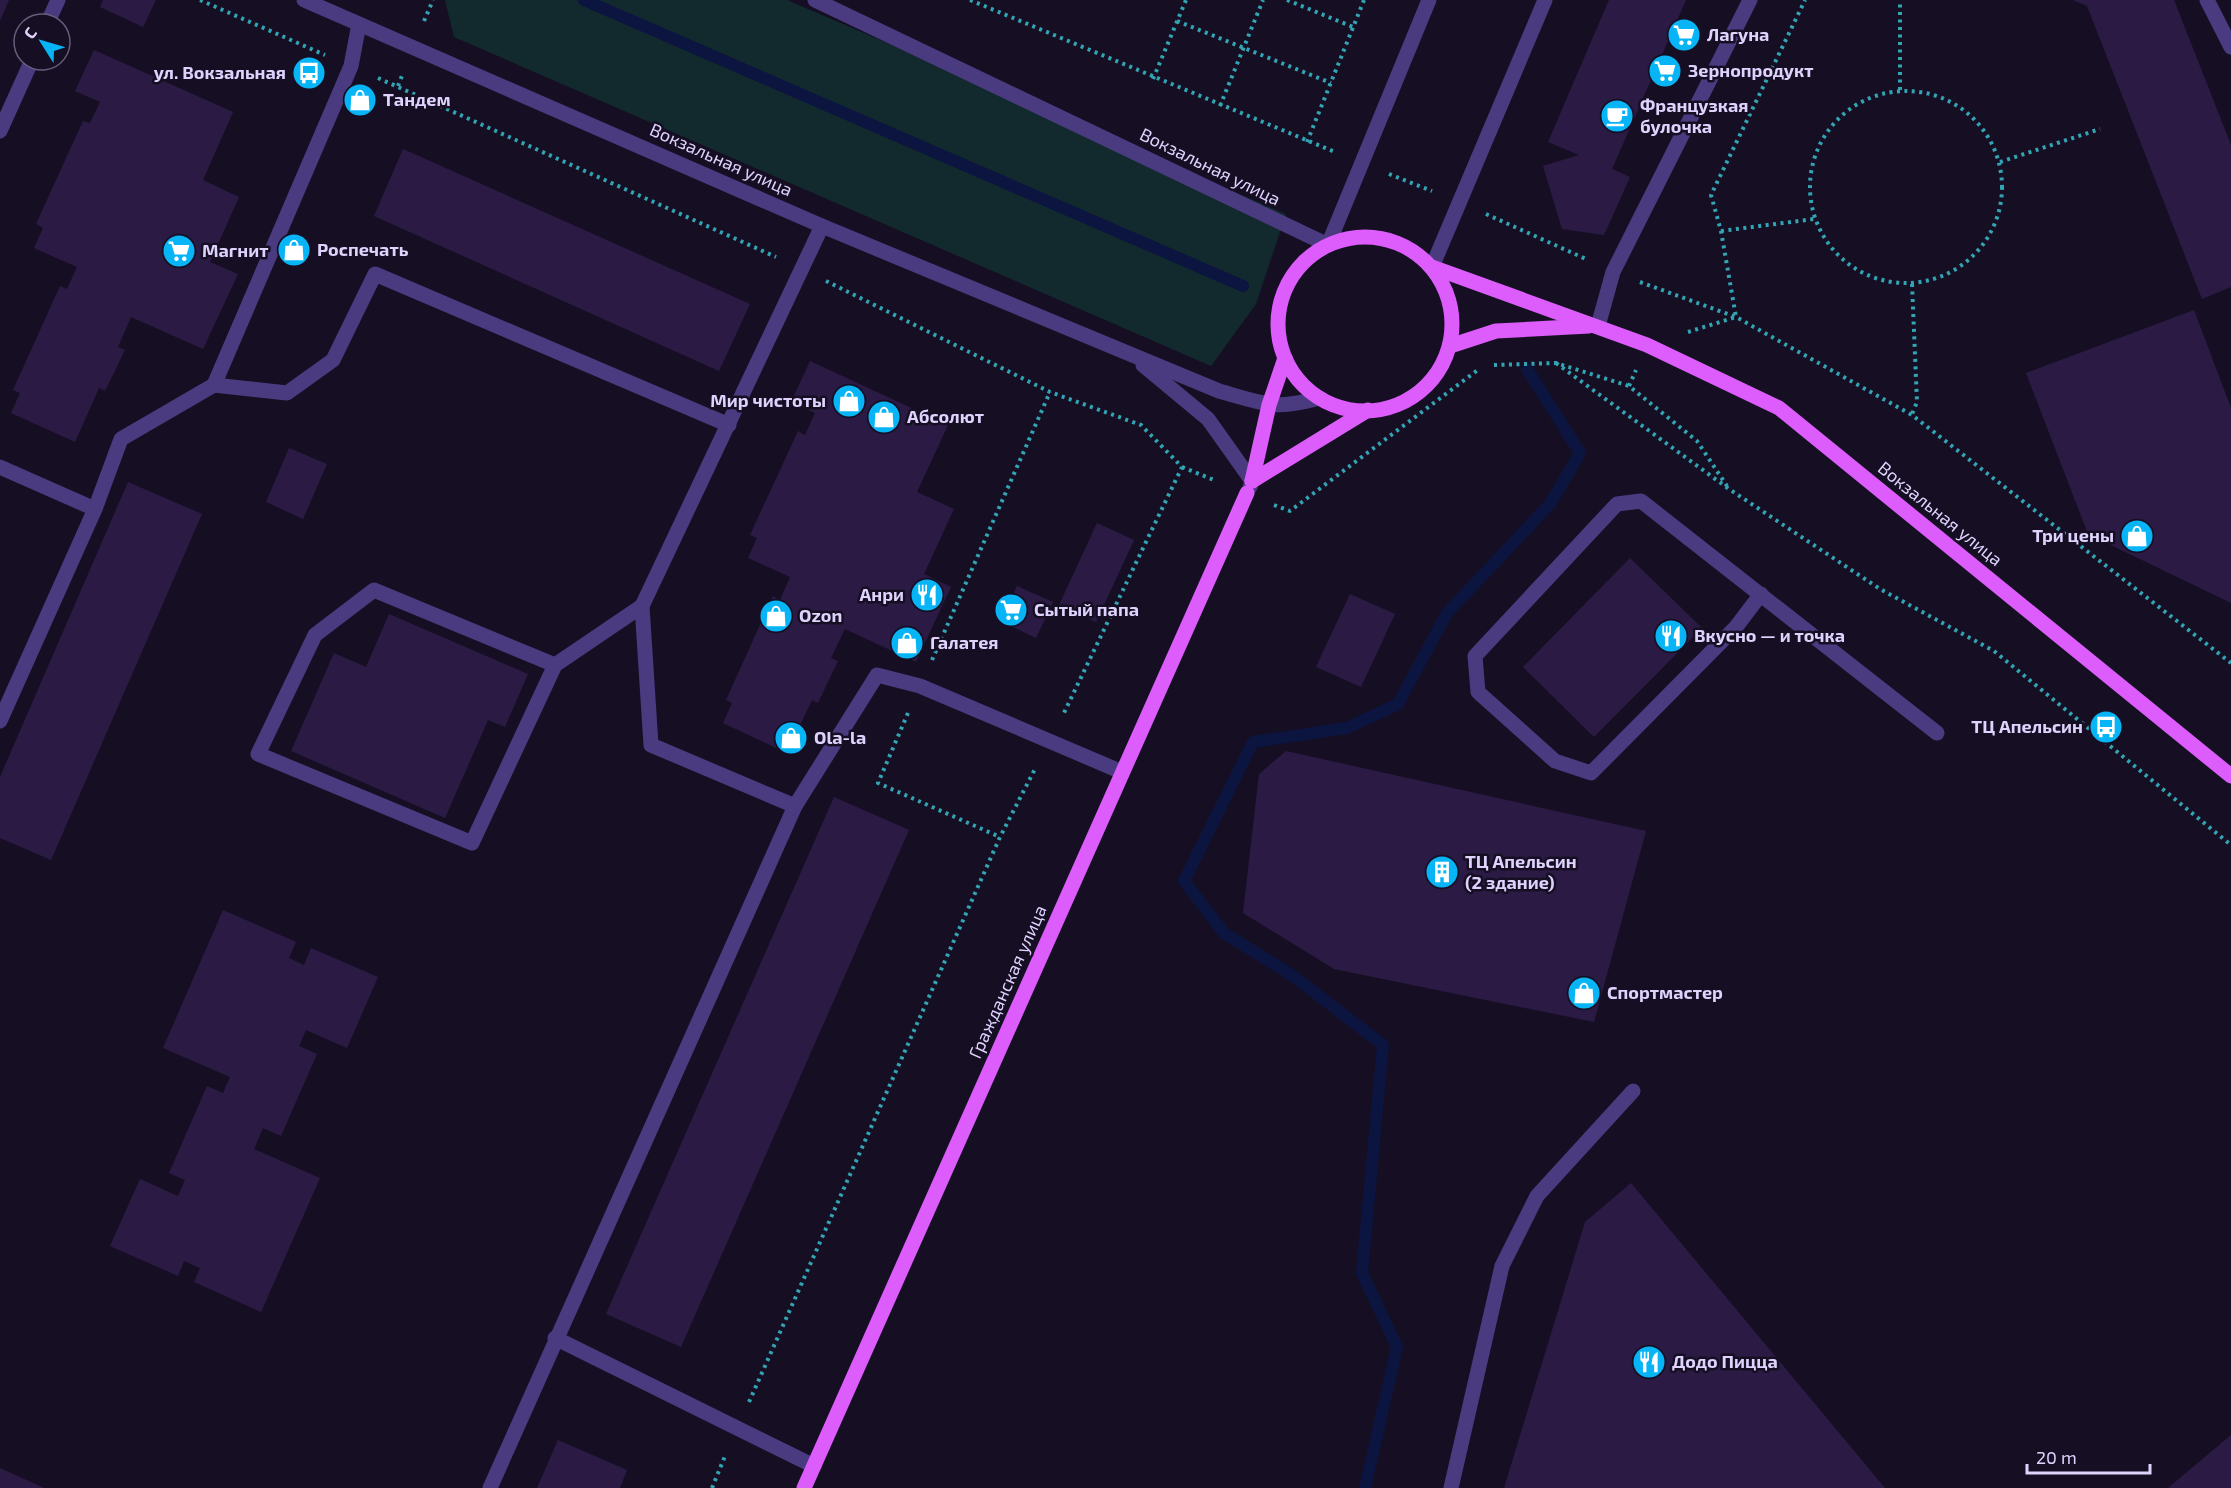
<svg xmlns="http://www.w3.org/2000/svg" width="2231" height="1488" viewBox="0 0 2231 1488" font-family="'Exo 2',sans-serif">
  <rect width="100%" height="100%" fill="#160f24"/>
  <polygon fill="#122a2e" points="445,0 787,0 1286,214 1256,304 1211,366 454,37"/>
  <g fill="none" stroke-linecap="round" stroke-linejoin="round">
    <g stroke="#0b1540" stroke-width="12">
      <polyline points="584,0 1243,286"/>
      <polyline points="1365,1488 1397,1347 1362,1273 1383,1045 1293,976 1224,933 1184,881 1253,742 1347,728 1398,704 1447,613 1550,504 1580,453 1527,369"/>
    </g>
  </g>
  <g fill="#2b1b44">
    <polygon points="0,0 9,0 0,21"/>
    <polygon points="103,0 156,0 143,27 100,7"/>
    <polygon points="1609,0 1686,0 1612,169 1630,177 1604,235 1562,229 1543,166 1579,155 1548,142"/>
    <polygon points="2073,0 2174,0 2231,145 2231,287 2202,299 2087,6"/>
    <polygon points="94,50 233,112 203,180 239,197 210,262 238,274 203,349 131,317 118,347 125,350 105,391 99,388 75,442 11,413 20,393 13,390 60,286 67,289 77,267 34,248 43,228 36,224 83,121 90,123 100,102 75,91"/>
    <polygon points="403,149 750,304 719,371 374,216"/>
    <polygon points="2194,310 2231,408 2231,603 2088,534 2026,373"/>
    <polygon points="810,361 948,425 917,492 954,509 924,574 951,587 916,662 845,629 831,658 838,661 818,703 812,700 787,753 723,723 732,703 726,700 773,596 780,600 790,577 748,558 757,538 750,535 798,431 805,435 815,413 791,402"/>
    <polygon points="289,448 327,464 303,519 266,502"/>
    <polygon points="128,482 202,514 51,860 0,838 0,777"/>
    <polygon points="1097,523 1134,540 1096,622 1059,605"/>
    <polygon points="1630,558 1702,628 1594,737 1523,667"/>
    <polygon points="1017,586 1053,602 1036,638 1000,621"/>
    <polygon points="1350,594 1395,614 1361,687 1316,667"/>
    <polygon points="389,614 528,674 505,727 488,720 445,818 291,751 334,653 366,667"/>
    <polygon points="1286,751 1646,831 1594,1022 1334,969 1243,913 1259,774"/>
    <polygon points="834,797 909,830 681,1347 606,1314"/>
    <polygon points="223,910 296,942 289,958 304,965 311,948 378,977 347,1048 306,1030 299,1046 317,1054 281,1136 263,1128 254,1149 320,1178 261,1312 194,1282 200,1268 184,1261 178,1276 110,1246 140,1179 178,1196 185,1180 169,1173 207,1086 223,1093 230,1077 163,1048"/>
    <polygon points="1631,1183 1885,1488 1504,1488 1585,1222"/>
    <polygon points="2231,1435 2231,1488 2168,1488"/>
    <polygon points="558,1440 627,1470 620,1488 537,1488"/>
    <polygon points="0,1468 44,1488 0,1488"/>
  </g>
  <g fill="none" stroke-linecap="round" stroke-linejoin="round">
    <g stroke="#32a4b3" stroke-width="4" stroke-dasharray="3 4.5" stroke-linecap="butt">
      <polyline points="200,0 325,55"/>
      <polyline points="970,0 1335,152"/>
      <polyline points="1287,0 1353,27"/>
      <polyline points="424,21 433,0"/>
      <polyline points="1177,21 1331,83"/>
      <polyline points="378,78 776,257"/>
      <polyline points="1153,79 1186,0"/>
      <polyline points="398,86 403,73"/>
      <polyline points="1900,90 1900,0"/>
      <circle cx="1906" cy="187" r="96"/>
      <polyline points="1220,106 1263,0"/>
      <polyline points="1307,142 1364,0"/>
      <polyline points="2000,162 2100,129"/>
      <polyline points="1389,174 1432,191"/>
      <polyline points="1486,214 1586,259"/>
      <polyline points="1721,231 1814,219"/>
      <polyline points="826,281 1050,392 1141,425 1182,467 1063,715"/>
      <polyline points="1640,282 1736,317 1912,415 2231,663"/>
      <polyline points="1912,284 1917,402 1912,414"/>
      <polyline points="1688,332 1736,317 1721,231 1711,195 1805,0"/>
      <polyline points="1556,363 1729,489 1880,589 1994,651 2231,845"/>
      <polyline points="1494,365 1556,363 1629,386 1697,441 1727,486"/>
      <polyline points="1629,386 1636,370"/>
      <polyline points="1182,467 1214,480"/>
      <polyline points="1274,505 1290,511 1479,369"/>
      <polyline points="932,660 1050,392"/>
      <polyline points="908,713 878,783 1000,837"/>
      <polyline points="749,1402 1000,837 1036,767"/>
      <polyline points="712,1488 725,1456"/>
    </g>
    <g stroke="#4a3b81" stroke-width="15">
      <path d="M304,0L822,226L1219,391C1262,403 1274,411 1319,398"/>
      <polyline points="815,0 1328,245 1429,0"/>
      <polyline points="2207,0 2231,47"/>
      <polyline points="47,24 58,0"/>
      <polyline points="0,131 32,60"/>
      <polyline points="1432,267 1545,0"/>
      <polyline points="1598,326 1613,272 1750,0"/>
      <polyline points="1143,365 1208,419 1252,481 1250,487"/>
      <polyline points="214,385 287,393 333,360 375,274 729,425"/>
      <polyline points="0,467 95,509 0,721"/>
      <polyline points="95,509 121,439 214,385 351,66 359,24"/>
      <polyline points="1761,594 1736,627 1591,773 1555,761 1478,692 1475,656 1617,504 1641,501 1937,733"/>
      <polyline points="555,665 374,590 315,635 258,754 472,843 555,665 642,606"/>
      <polyline points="795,806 651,745 642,606 822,226"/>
      <polyline points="555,1338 814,1466"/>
      <polyline points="490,1488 795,806 877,675 920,686 1122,772"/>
      <polyline points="1451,1488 1502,1266 1537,1196 1633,1091"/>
    </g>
    <g stroke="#dc5dfb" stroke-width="15">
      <circle cx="1365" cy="324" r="87"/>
      <polyline points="1432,267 1647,345 1779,408 2231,776"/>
      <polyline points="1450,346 1496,331 1589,326"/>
      <polyline points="1252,481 1368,410"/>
      <polyline points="1252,481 1269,405 1285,358"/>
      <polyline points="804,1488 1247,493"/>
    </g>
  </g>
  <defs>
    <g id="supermarket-disc" transform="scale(1.725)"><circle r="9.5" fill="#07b4f6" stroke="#160f24"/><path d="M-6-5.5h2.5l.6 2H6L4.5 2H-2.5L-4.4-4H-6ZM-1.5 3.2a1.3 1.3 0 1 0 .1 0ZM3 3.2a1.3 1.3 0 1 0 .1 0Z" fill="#fff"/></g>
    <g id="bus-disc" transform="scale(1.725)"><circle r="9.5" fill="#07b4f6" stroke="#160f24"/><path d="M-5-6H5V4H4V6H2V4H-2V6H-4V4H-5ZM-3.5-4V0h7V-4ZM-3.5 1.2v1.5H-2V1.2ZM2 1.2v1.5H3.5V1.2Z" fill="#fff"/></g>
    <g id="shop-disc" transform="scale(1.725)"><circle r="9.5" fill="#07b4f6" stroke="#160f24"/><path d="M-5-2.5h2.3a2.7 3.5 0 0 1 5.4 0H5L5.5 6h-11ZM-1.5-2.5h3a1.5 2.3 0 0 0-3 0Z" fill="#fff"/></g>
    <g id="cafe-disc" transform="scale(1.725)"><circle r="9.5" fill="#07b4f6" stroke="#160f24"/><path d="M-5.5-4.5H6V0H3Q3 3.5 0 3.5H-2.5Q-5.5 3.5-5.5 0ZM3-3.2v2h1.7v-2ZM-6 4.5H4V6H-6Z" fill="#fff"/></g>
    <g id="restaurant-disc" transform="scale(1.725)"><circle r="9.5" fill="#07b4f6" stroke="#160f24"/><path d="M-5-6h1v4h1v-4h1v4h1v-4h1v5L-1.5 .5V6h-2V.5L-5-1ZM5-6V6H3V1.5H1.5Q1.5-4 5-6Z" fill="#fff"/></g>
    <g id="building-disc" transform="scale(1.725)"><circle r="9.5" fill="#07b4f6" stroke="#160f24"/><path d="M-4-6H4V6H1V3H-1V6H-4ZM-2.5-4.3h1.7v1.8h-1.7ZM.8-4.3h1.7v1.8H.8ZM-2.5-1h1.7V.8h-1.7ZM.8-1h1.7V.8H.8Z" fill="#fff"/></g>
  </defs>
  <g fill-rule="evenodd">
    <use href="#supermarket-disc" x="1684" y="35"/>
    <use href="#supermarket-disc" x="1665" y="71"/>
    <use href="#bus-disc" x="309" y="73"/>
    <use href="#shop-disc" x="360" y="100"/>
    <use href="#cafe-disc" x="1617" y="116"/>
    <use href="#shop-disc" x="294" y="250"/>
    <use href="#supermarket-disc" x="179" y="251"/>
    <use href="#shop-disc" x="849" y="401"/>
    <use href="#shop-disc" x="884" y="417"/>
    <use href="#shop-disc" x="2137" y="536"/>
    <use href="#restaurant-disc" x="927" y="595"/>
    <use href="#supermarket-disc" x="1011" y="610"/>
    <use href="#shop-disc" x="776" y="616"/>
    <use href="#restaurant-disc" x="1671" y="636"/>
    <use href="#shop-disc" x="907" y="643"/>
    <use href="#bus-disc" x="2106" y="727"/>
    <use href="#shop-disc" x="791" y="738"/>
    <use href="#building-disc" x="1442" y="872"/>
    <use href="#shop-disc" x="1584" y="993"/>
    <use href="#restaurant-disc" x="1649" y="1362"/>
  </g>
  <g text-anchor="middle" stroke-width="5" stroke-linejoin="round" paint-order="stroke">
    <g font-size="18" font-weight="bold" fill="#dfd3fe" stroke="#160f24" text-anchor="start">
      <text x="1707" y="41">Лагуна</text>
      <text x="1688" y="77">Зернопродукт</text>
      <text x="286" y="79" text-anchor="end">ул. Вокзальная</text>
      <text x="383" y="106">Тандем</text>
      <text x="1640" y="112">Французкая<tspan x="1640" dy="21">булочка</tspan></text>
      <text x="317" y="256">Роспечать</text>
      <text x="202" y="257">Магнит</text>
      <text x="826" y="407" text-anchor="end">Мир чистоты</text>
      <text x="907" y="423">Абсолют</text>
      <text x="2114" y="542" text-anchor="end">Три цены</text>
      <text x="904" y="601" text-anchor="end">Анри</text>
      <text x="1034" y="616">Сытый папа</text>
      <text x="799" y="622">Ozon</text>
      <text x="1694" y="642">Вкусно — и точка</text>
      <text x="930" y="649">Галатея</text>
      <text x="2083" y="733" text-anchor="end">ТЦ Апельсин</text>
      <text x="814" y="744">Ola-la</text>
      <text x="1465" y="868">ТЦ Апельсин<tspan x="1465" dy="21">(2 здание)</tspan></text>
      <text x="1607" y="999">Спортмастер</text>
      <text x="1672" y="1368">Додо Пицца</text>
    </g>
    <g font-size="18" fill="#dfd3fe" stroke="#160f24">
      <text transform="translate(721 160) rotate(24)" y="6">Вокзальная улица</text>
      <text transform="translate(1210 167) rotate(26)" y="6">Вокзальная улица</text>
      <text transform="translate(1940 514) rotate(39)" y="6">Вокзальная улица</text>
      <text transform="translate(1008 982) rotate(-66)" y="6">Гражданская улица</text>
    </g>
  </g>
  <g transform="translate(42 42) rotate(307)"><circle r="28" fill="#160f24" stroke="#665d7b" stroke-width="1.5"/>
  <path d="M0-4.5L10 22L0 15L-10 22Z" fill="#07b4f6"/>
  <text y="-9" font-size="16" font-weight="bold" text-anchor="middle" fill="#dfd3fe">С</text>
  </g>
  <path d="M2027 1464v9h123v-9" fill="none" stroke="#dfd3fe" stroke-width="3"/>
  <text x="2036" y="1464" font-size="18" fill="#dfd3fe" stroke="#160f24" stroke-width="4.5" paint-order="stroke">20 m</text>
</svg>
